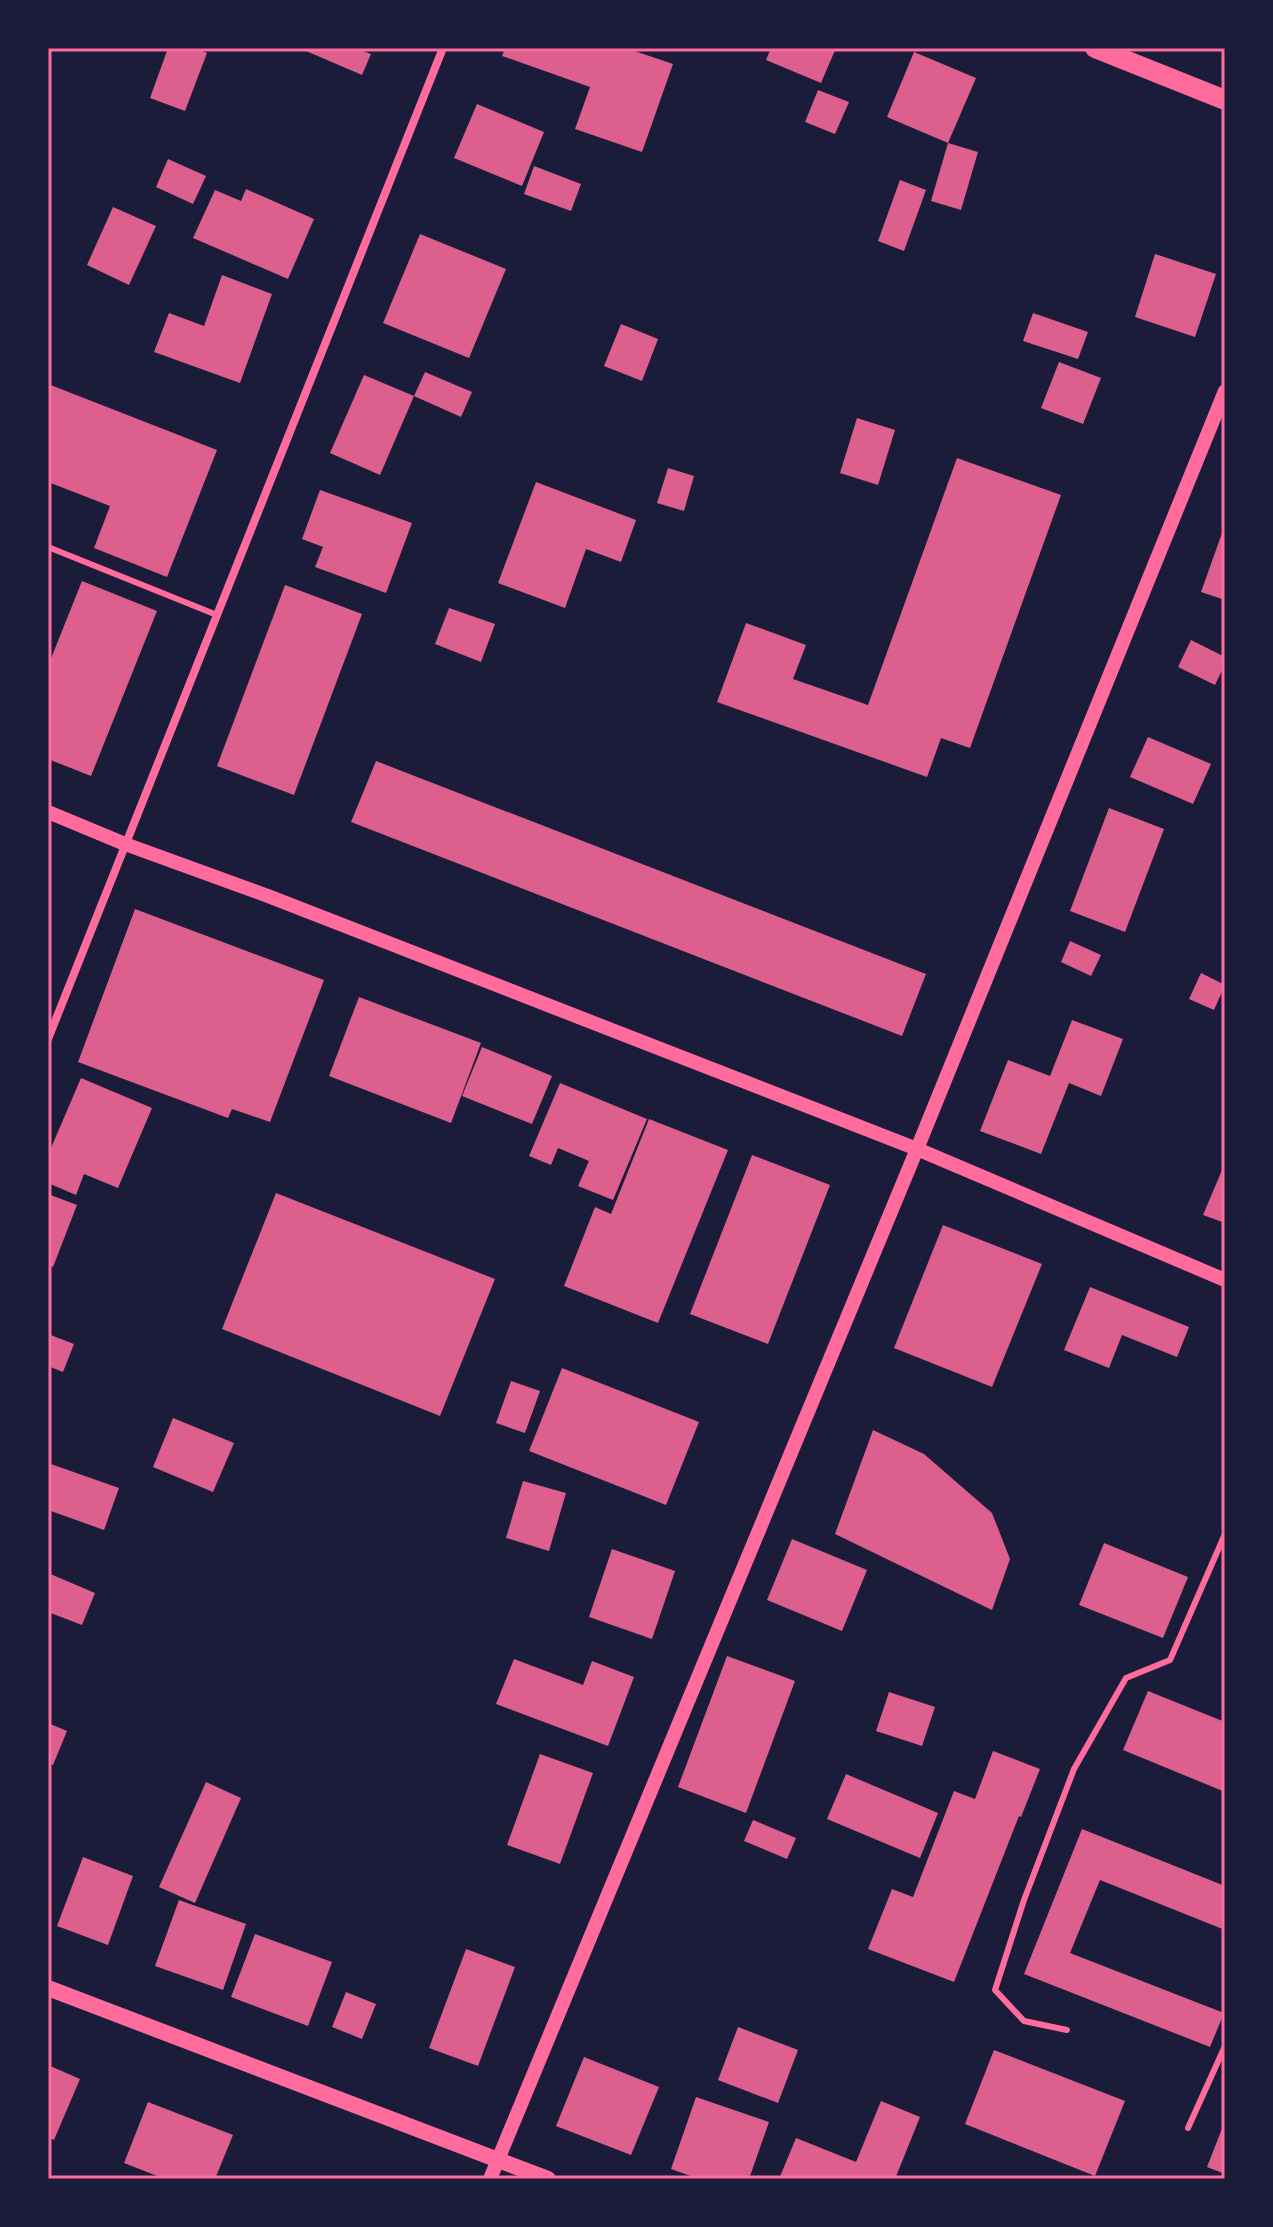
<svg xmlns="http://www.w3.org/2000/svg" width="1273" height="2227" viewBox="0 0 1273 2227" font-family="'Fira Sans Condensed',sans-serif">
  <rect width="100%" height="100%" fill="#1b1b3a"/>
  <g fill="#dd5f8e">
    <polygon points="168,48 195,48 207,53 185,111 150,98"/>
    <polygon points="299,48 355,48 371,54 362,75"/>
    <polygon points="505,48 626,48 673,64 642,152 575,129 590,87 502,56"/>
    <polygon points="771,48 836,48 821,83 766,60"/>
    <polygon points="914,52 976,78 948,143 887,117"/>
    <polygon points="818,90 849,102 835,134 805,122"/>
    <polygon points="477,104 544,132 522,186 454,158"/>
    <polygon points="948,143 978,152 961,210 931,201"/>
    <polygon points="168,159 206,176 193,204 156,187"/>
    <polygon points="534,166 581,184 571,211 524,194"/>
    <polygon points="900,180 926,190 904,251 878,241"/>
    <polygon points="246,189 314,219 288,279 193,238 215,190 241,201"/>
    <polygon points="113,207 156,226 129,285 87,265"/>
    <polygon points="420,234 506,269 469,358 383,323"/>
    <polygon points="1155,254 1216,274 1195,337 1135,317"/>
    <polygon points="222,275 272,294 240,383 154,352 169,313 204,326"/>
    <polygon points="1033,313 1088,332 1078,359 1023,341"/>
    <polygon points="621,324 658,339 642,381 604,366"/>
    <polygon points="1059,362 1101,378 1083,424 1041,408"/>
    <polygon points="425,372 472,392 461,417 414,396"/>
    <polygon points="364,375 414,396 380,475 330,453"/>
    <polygon points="48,384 217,450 167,577 94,548 110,506 48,482"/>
    <polygon points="857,418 895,430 878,485 840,473"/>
    <polygon points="957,458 1061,495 970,748 941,738 927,777 717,702 746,623 806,645 793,679 868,705"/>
    <polygon points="668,468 694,476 684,511 657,503"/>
    <polygon points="536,482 636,520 621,562 586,549 565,608 498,583"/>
    <polygon points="320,490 412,523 386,593 315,567 323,547 302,539"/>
    <polygon points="1222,533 1225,534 1225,600 1201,592"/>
    <polygon points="82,581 157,611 91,776 48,759 48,666"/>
    <polygon points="285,585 362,614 294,795 217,766"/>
    <polygon points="449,608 495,624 481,662 435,644"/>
    <polygon points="1191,640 1225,657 1225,664 1215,685 1178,667"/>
    <polygon points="1148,737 1211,764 1193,804 1130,777"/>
    <polygon points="376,761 926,974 902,1036 351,822"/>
    <polygon points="1109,808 1164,829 1125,932 1070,911"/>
    <polygon points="135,909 324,980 270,1122 232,1109 228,1118 78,1062"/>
    <polygon points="1070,941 1101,955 1091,976 1061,962"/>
    <polygon points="1201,973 1225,985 1214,1010 1189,999"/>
    <polygon points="359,997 481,1043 451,1123 329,1076"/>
    <polygon points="1072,1020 1123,1039 1101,1096 1069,1083 1041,1154 980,1131 1008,1060 1050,1076"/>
    <polygon points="482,1047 552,1076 532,1124 462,1096"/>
    <polygon points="81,1078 152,1108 118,1188 84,1174 76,1195 48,1183 48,1155"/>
    <polygon points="560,1083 647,1119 613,1200 578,1186 589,1161 558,1148 551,1165 529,1156"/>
    <polygon points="649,1119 728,1150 658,1323 564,1286 595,1207 611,1214"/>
    <polygon points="752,1155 830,1185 768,1344 690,1314"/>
    <polygon points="1225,1163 1225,1223 1203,1215"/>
    <polygon points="276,1193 495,1279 440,1416 222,1329"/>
    <polygon points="48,1194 77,1205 53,1267 48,1265"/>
    <polygon points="943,1225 1042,1264 992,1387 894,1348"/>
    <polygon points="1090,1287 1189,1327 1177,1357 1122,1335 1109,1368 1064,1350"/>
    <polygon points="48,1334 74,1344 63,1372 48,1366"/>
    <polygon points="562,1368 699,1422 666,1505 529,1451"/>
    <polygon points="511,1381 540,1391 525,1433 496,1423"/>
    <polygon points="173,1418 234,1443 213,1492 153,1467"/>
    <polygon points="873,1430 924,1454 992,1513 1010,1559 992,1610 835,1534"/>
    <polygon points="48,1463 119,1488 104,1530 48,1510"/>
    <polygon points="523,1481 566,1493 549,1551 506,1538"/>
    <polygon points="792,1539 867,1570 842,1631 767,1600"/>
    <polygon points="1104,1543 1188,1577 1163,1638 1079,1605"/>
    <polygon points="612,1549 675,1571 652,1639 589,1617"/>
    <polygon points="48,1573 95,1593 82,1625 48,1612"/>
    <polygon points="727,1656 795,1681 746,1813 678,1787"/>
    <polygon points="514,1659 583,1685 592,1661 634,1677 608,1746 496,1704"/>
    <polygon points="1148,1691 1225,1722 1225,1792 1123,1750"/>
    <polygon points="889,1692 935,1707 922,1746 876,1731"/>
    <polygon points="48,1723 67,1731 53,1765 48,1763"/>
    <polygon points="993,1751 1040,1769 1021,1817 1019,1816 954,1982 868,1949 892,1889 913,1897 954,1791 975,1799"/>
    <polygon points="540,1754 593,1773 560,1864 507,1845"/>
    <polygon points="846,1774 938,1813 920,1858 827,1819"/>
    <polygon points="206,1782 241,1798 195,1903 159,1887"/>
    <polygon points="753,1820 796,1838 787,1859 744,1841"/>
    <polygon points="1082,1829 1225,1886 1225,1930 1100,1880 1070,1953 1224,2013 1210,2047 1024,1974"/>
    <polygon points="83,1857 133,1876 108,1945 57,1926"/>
    <polygon points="179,1900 246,1924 223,1990 155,1966"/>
    <polygon points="255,1934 332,1962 308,2026 231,1997"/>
    <polygon points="466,1949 515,1967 478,2066 429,2048"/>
    <polygon points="346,1992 376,2004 362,2039 332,2027"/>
    <polygon points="738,2027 798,2050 778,2103 718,2080"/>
    <polygon points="994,2050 1125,2101 1095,2176 965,2124"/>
    <polygon points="584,2057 659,2087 631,2155 556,2126"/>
    <polygon points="48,2065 80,2079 54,2140 48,2137"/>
    <polygon points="696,2097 769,2122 749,2179 699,2179 671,2169"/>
    <polygon points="881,2101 920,2117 895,2179 779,2179 796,2138 856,2162"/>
    <polygon points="148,2102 233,2135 215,2179 165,2179 124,2163"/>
    <polygon points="1225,2121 1225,2174 1207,2167"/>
  </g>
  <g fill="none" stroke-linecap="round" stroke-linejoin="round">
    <g stroke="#ff6b9d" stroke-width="6">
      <polyline points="48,547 217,615"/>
      <polyline points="1067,2030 1024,2021 995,1990 1024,1900 1074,1769 1126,1678 1170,1660 1225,1534"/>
      <polyline points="1188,2128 1225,2046"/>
    </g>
    <polyline stroke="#ff6b9d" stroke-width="8" points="48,1039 443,48"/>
    <g stroke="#ff6b9d" stroke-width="14">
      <polyline points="48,812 125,844 268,896 917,1149 1225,1280"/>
      <polyline points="490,2179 917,1149 1225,391"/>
    </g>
    <polyline stroke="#ff6b9d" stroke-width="16" points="48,1988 548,2179"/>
    <polyline stroke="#ff6b9d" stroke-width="20" points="1095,48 1225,100"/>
  </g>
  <rect width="1273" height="2227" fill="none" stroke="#1b1b3a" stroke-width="100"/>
  <rect x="50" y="50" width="1173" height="2127" fill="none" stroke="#ff6b9d" stroke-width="3"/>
</svg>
